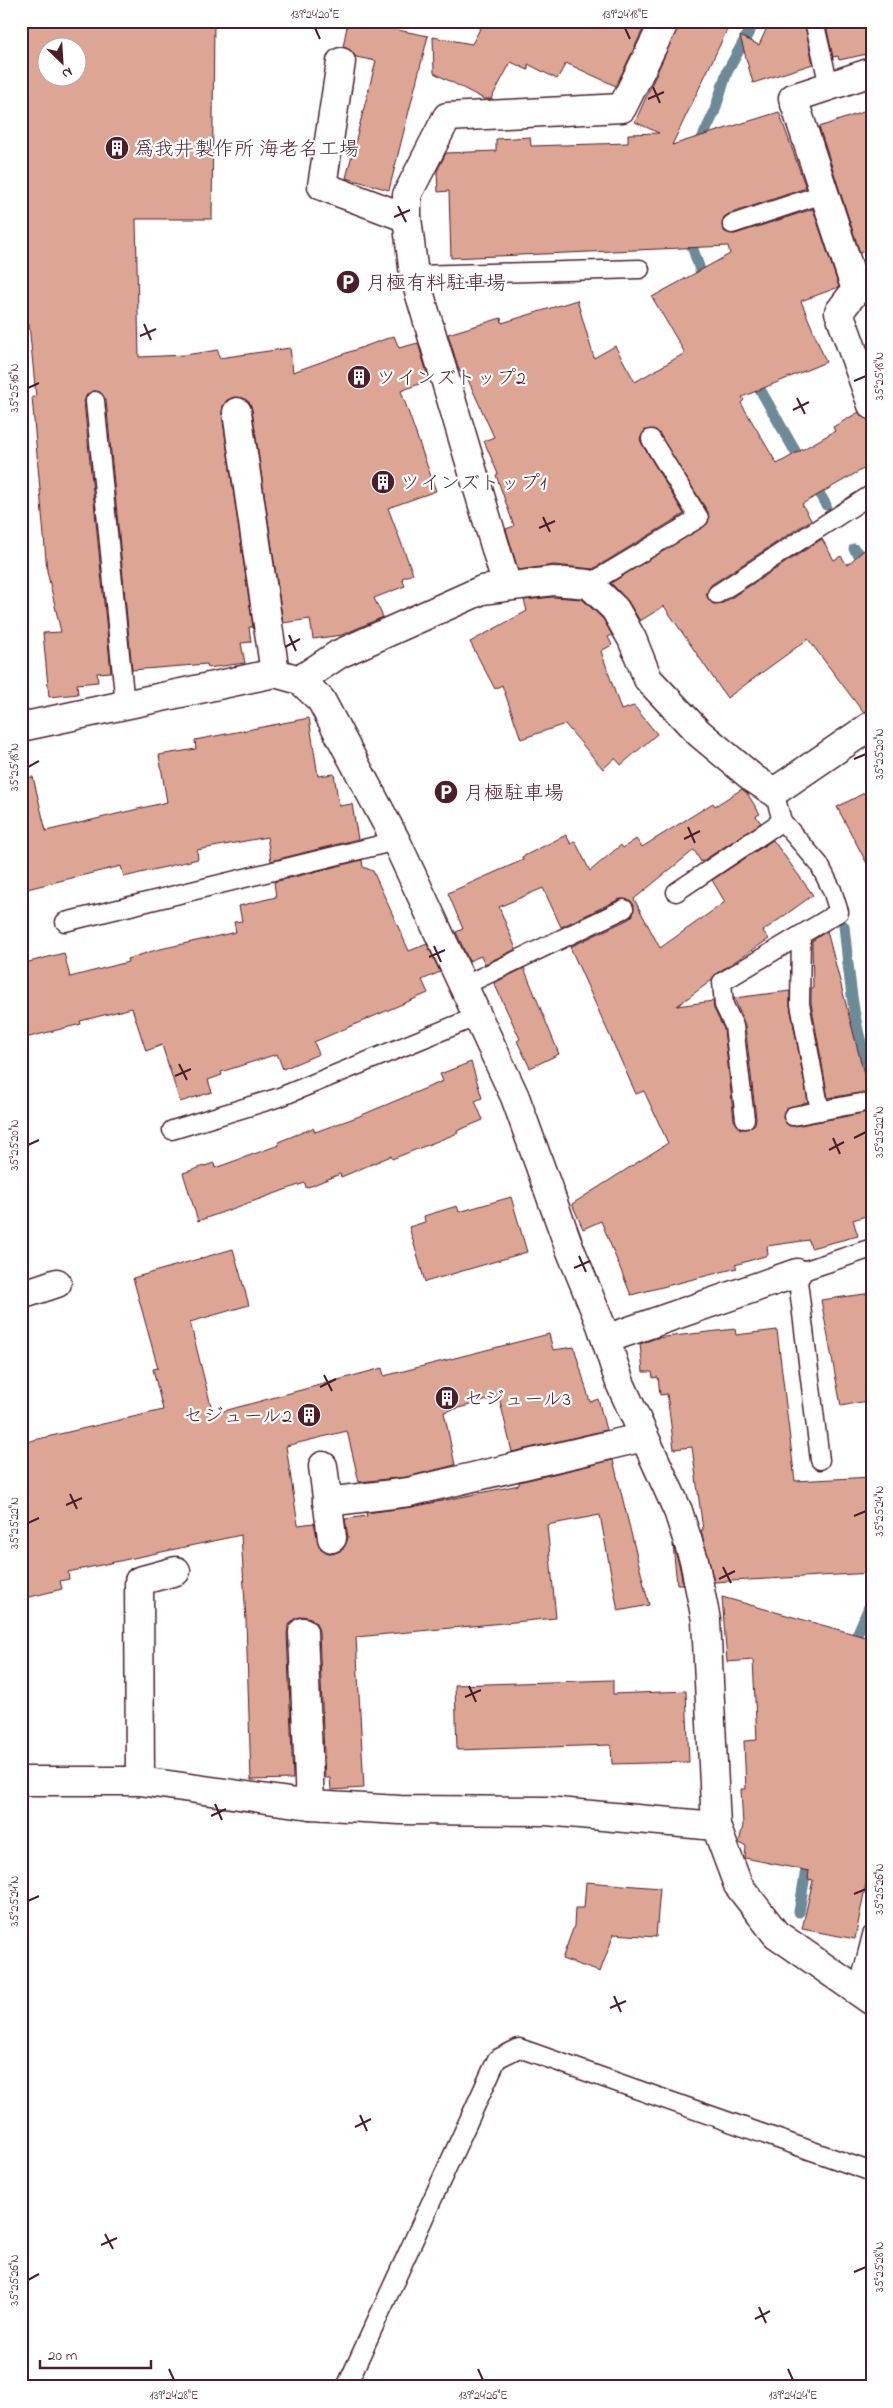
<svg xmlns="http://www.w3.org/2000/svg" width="893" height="2408" viewBox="0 0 893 2408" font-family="'Indie Flower','Klee One',sans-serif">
  <rect width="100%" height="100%" fill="#fff"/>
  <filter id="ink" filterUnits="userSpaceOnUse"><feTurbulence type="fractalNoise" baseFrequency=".02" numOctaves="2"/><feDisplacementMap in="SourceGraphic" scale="10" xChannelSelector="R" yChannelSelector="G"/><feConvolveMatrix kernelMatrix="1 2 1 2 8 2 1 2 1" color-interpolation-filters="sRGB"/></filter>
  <g filter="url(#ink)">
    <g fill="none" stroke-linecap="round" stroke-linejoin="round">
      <g stroke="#6c8a97" stroke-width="11">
        <polyline points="697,149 714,113 727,72 755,21"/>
        <polyline points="688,234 705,285"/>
        <polyline points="753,377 803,465"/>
        <polyline points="812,481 826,505"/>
        <polyline points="854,549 869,565"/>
        <path d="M844,926C849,971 853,1033 872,1074"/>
        <polyline points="851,1649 872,1600"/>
        <polyline points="799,1912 808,1857"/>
      </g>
    </g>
    <g fill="#dda694" stroke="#4a1f2b" fill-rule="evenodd">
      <path d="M21,21H214L212,219H136L139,357L185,355L218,350L219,358L290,348L293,372L394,336L399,348L418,343L429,380L401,391L436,491L388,508L413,574L402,578L405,586L374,598L383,617L342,635L313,639L310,619L283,623L252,410L250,403L243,398L234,397L227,400L223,406L222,414L253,627H249L251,642L241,643L245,663L208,668L207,664L132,670L106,400L100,392L93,391L86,396L84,402L111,672L97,673L98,682L77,684L78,694L49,697L43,633L61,632L47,571L32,397H36L29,324L21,325ZM48,48H78V78H48Z"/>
      <polygon points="348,21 400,21 398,30 428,36 389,190 346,178 376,61 356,57 350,50 343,47"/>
      <polygon points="484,21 647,21 616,86 566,63 557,79 528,64 528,70 511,62 491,99 484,99 434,73 433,37 472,44"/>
      <polygon points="680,21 709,21 727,30 672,145 779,112 806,188 729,214 724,217 722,227 725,232 735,234 813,209 839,287 801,301 826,362 742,397 744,400 741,403 777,464 835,431 833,427 859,412 862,417 872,420 872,464 802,504 811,520 711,585 706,595 713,604 723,603 822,539 834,560 841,556 847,565 872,543 872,710 863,712 808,639 727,698 664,606 640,621 628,601 611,583 708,523 708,512 656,430 645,430 640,439 642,444 684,514 593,569 554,565 518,570 506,529 514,526 496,475 498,474 484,441 494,437 464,371 460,372 459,370 448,334 501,318 502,323 577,300 594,358 615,346 635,382 685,353 652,297 730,254 728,246 451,258 449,191 438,192 437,171 446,153 496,151 496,139 530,137 531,146 628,143 628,134 659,133 635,122"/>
      <polygon points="770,21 804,21 813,64 753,83 740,36 759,45"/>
      <polygon points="825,21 872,21 872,53 839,60 838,56 833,57"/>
      <polygon points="872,109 872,248 860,253 819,127"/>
      <polygon points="553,597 582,599 603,619 612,635 608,637 612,645 601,651 621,710 634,706 657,734 621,765 615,758 603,769 565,724 521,739 502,685 495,689 470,642 527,611 524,600"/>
      <polygon points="309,718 318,776 334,774 339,806 352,804 358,839 271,861 267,837 197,850 198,859 124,877 121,866 27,889 21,865 21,778 33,777 46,831 167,802 159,755 196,749 195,740"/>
      <polygon points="742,789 747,793 760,814 756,816 761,823 701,862 694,850 634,899 660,948 725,902 712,880 773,840 813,895 763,931 769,939 717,973 712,980 677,1006 713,1001 714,1009 724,1029 734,1120 740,1129 747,1129 755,1124 756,1118 745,1025 734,998 790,991 790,1006 808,1102 786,1108 783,1118 789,1126 795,1126 863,1113 868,1111 871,1104 872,1214 853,1220 858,1236 811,1248 809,1240 767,1246 768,1255 735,1265 737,1268 631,1295 601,1221 583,1229 572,1204 668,1143 644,1091 636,1094 570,947 629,919 633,915 634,905 630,900 620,899 561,927 543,888 499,907 516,949 485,964 481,956 469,961 456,932 463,929 448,893 523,860 522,857 566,835 571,844 575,841 590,871 621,845 623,848 636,839 642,847 713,803 715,806"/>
      <polygon points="872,789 872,873 837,807"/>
      <polygon points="362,860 363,867 373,871 409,951 427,944 440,972 422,980 428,993 314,1042 319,1054 283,1069 277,1054 221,1072 222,1075 208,1080 212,1092 180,1102 162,1045 146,1051 132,1008 80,1021 81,1024 21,1039 21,964 64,953 70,977 128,962 127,959 156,950 236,932 234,922 242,921 239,906 276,897 274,882"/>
      <polygon points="827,931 870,1097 859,1093 828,1098 811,1003 811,988 813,988 812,941"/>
      <polygon points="524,968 559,1054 530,1068 517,1041 520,1039 494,983"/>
      <polygon points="471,1062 482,1098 475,1101 483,1120 457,1131 458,1133 392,1159 391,1156 341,1177 340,1174 306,1188 305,1183 296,1186 198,1221 183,1173 214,1163 215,1168 279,1145 278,1142 313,1128 315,1132 357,1117 443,1081 440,1074"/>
      <polygon points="511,1197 527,1252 425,1282 409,1227 425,1222 424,1216 457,1206 459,1212"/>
      <polygon points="233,1249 249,1305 190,1322 213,1414 382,1368 384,1376 549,1334 553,1350 574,1347 590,1402 598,1399 606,1430 512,1452 499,1397 444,1412 455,1465 406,1477 359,1482 347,1431 286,1446 298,1525 314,1523 320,1548 326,1552 333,1554 342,1550 346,1544 348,1537 345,1519 367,1516 366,1513 412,1507 519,1485 519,1482 613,1460 649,1605 618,1611 600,1515 547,1525 556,1618 356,1637 364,1788 331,1790 330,1778 325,1778 319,1631 316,1623 311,1618 303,1616 294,1619 289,1625 287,1633 293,1779 251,1780 246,1621 241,1535 68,1572 69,1579 60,1581 62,1589 26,1598 21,1577 21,1443 163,1410 153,1369 158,1368 133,1278"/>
      <polygon points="872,1293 872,1400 841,1406 821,1300"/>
      <polygon points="735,1329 736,1335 777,1330 795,1481 872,1477 872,1573 714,1582 701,1530 703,1530 692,1447 674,1449 667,1394 660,1395 658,1377 653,1378 652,1372 643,1372 640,1344 656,1338"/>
      <polygon points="673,1545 679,1564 683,1584 677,1584"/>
      <polygon points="722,1597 872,1639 872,1853 855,1939 802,1929 813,1880 808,1879 809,1871 745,1858 746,1846 739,1843 743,1825 741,1789 746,1789 744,1741 757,1740 753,1660 727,1662"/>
      <polygon points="613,1680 613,1694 686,1691 689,1762 612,1764 611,1745 457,1750 455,1685"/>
      <polygon points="586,1882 660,1888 656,1937 614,1934 600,1972 562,1959 574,1926 575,1908 584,1908"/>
    </g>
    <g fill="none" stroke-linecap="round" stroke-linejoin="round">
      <g stroke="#4a1f2b" stroke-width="21">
        <g id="service">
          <polyline points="814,21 829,86"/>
          <polyline points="732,224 823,194"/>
          <polyline points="414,275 640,269"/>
          <polyline points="95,401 125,705"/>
          <polyline points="589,584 699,518 651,439"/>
          <polyline points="717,594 872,494"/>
          <polyline points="676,892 782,821"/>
          <polyline points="65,922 396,841"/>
          <polyline points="801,937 800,1004 820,1111"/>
          <polyline points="463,986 624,909"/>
          <polyline points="793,1116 861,1103"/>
          <polyline points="745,1119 734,1026 724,1005 722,982 839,912 832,890 819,864 782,821 774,792"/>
          <polyline points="172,1130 280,1097 478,1016"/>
          <polyline points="820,1460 797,1273 872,1248"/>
          <polyline points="858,1990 872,1935"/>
          <polyline points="346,2387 497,2059 519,2048 872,2172"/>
        </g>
      </g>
      <g stroke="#4a1f2b" stroke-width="31">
        <g id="minor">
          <polyline points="341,62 322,186 407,218"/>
          <polyline points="872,72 793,98 856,290 839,312 872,405"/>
          <polyline points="237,412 275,673"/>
          <polyline points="507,586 414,275 407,218 407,195 447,117 622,108 665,21"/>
          <polyline points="300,680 339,654 482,590 553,581 589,584 615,609 632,639 648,679 699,733 754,779 774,792 872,725"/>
          <polyline points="21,727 275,673 300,680 321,700 396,841 515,1097 568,1244 601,1325 620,1383 678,1511 694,1560 706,1620 716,1826 738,1885 776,1934 872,2001"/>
          <polyline points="21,1295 57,1283"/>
          <polyline points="606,1339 797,1273"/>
          <polyline points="323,1466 332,1538"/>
          <polyline points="327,1502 409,1492 644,1437"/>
          <polyline points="303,1632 310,1805"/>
          <polyline points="21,1781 140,1781 310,1805 400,1810 546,1811 716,1826"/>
          <polyline points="140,1781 139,1581 176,1571"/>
        </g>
      </g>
      <use href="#service" stroke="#fff" stroke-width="18"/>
      <use href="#minor" stroke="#fff" stroke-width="28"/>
    </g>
  </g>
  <path fill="none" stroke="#4a1f2b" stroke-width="2" d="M315,28L320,39M625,28L630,39M653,87L660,103M648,99L664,92M398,206L406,222M394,217L410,210M144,324L151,340M140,336L156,329M854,381L866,376M28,388L39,383M797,398L805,414M793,410L809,402M543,517L550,532M539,528L555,521M289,635L296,651M285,647L300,639M854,759L866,754M28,767L39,761M688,827L695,843M684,839L700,831M434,946L441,962M429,957L445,950M179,1064L187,1080M175,1076L191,1069M833,1138L840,1154M854,1138L866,1132M28,1145L39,1140M829,1150L844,1142M579,1256L586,1272M574,1268L590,1261M324,1375L332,1391M320,1387L336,1379M70,1494L77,1509M66,1505L82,1498M854,1516L866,1511M28,1523L39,1518M723,1567L731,1583M719,1579L735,1571M469,1686L476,1702M465,1697L481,1690M215,1804L222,1820M211,1816L226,1809M854,1894L866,1889M28,1901L39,1896M614,1996L621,2012M610,2008L626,2001M360,2115L367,2131M355,2127L371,2119M105,2234L113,2249M101,2245L117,2238M854,2272L866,2267M28,2280L39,2274M759,2307L766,2323M755,2319L770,2311M169,2369L174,2380M478,2369L483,2380M788,2369L793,2380"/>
  <defs>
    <g id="building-disc" transform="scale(1.25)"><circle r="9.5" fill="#4a1f2b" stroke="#fff"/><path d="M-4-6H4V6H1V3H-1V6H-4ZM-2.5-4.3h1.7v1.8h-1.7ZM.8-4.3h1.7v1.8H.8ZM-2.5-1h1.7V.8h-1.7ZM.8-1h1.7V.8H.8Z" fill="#fff"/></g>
    <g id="parking-disc" transform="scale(1.25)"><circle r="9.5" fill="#4a1f2b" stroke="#fff"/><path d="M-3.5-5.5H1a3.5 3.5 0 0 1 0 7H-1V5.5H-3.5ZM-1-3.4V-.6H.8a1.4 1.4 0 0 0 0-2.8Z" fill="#fff"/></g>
  </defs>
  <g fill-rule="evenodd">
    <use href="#building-disc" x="117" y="148"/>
    <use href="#parking-disc" x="348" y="282"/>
    <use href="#building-disc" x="359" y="377"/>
    <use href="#building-disc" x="383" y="482"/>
    <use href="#parking-disc" x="446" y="792"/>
    <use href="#building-disc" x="447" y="1398"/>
    <use href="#building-disc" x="309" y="1415"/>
  </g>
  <g text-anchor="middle" stroke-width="4.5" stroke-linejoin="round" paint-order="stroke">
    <g font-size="20" fill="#4a1f2b" stroke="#fff" text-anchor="start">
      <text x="134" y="155">爲我井製作所 海老名工場</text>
      <text x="366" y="289">月極有料駐車場</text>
      <text x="376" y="384">ツインズトップ2</text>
      <text x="400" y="489">ツインズトップ1</text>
      <text x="464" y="799">月極駐車場</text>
      <text x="464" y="1405">セジュール3</text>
      <text x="292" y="1422" text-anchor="end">セジュール2</text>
    </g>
  </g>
  <rect width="893" height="2408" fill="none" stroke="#fff" stroke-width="55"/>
  <g transform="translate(62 62) rotate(155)"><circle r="24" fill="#ffffff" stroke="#b7a5aa"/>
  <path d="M0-4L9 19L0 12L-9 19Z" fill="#4a1f2b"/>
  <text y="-8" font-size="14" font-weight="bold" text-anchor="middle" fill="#4a1f2b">N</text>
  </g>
  <path d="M40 2360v8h111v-8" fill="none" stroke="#4a1f2b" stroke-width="2.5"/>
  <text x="48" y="2360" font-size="15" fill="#4a1f2b" stroke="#ffffff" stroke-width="4" paint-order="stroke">20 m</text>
  <rect x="28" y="28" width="838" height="2352" fill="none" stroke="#4a1f2b" stroke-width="2"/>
  <g font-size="12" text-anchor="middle" fill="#4a1f2b">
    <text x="315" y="18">139°24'20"E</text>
    <text x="625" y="18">139°24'18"E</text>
    <text transform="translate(879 376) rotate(-90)" y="4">35°25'18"N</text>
    <text transform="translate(14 388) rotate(-90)" y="4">35°25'16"N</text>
    <text transform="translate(879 754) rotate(-90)" y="4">35°25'20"N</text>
    <text transform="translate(14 767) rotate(-90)" y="4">35°25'18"N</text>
    <text transform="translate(879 1132) rotate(-90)" y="4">35°25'22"N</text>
    <text transform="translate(14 1145) rotate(-90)" y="4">35°25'20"N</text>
    <text transform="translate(879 1511) rotate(-90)" y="4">35°25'24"N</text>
    <text transform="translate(14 1523) rotate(-90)" y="4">35°25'22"N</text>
    <text transform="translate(879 1889) rotate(-90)" y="4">35°25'26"N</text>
    <text transform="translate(14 1901) rotate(-90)" y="4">35°25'24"N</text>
    <text transform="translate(879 2267) rotate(-90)" y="4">35°25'28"N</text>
    <text transform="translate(14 2280) rotate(-90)" y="4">35°25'26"N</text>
    <text x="174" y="2399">139°24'28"E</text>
    <text x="483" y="2399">139°24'26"E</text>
    <text x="793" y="2399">139°24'24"E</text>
  </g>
</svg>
